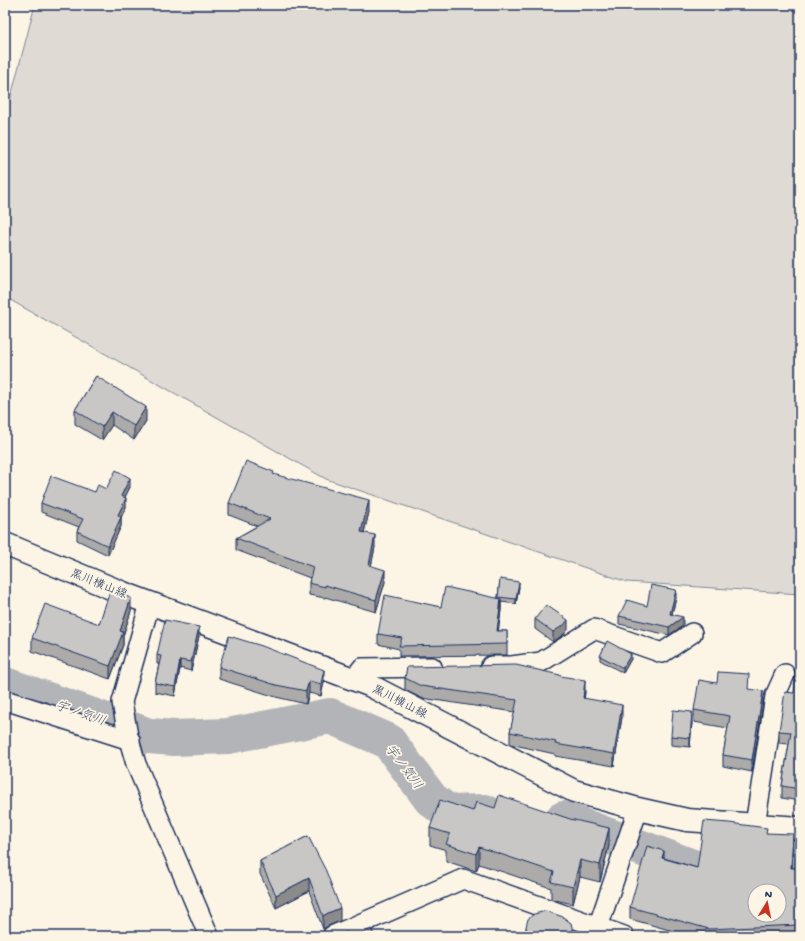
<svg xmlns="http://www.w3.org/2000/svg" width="805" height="941" viewBox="0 0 805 941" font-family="'Gochi Hand','Klee One',sans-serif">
  <rect width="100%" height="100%" fill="#fcf5e5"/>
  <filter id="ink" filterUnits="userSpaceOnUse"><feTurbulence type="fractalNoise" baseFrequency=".025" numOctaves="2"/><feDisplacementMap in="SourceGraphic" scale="8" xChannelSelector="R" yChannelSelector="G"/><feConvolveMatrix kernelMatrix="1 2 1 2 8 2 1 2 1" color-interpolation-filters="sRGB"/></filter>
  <g filter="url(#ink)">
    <polygon fill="#dfdbd4" stroke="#7d8599" points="35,5 800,5 800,594 627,582 326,479 5,297 5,119"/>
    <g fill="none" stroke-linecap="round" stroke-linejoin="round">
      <g stroke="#b2b4b8" stroke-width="36">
        <polyline points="5,685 149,736 174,738 228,736 330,716 388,741 431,799 449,813 485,812"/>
        <polyline points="563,819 722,878 800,869"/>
      </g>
      <g stroke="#1b2f5e" stroke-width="22">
        <g id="minor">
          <polyline points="150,603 122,702 128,736 136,764 209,936"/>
          <polyline points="491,666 512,666 541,662 594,629 662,653 692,633"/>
          <polyline points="354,679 362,668 432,667"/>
          <polyline points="5,700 130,740"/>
          <polyline points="755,825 775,696 785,674"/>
          <polyline points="332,936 463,879 624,936"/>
          <polyline points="595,936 638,809"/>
        </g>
      </g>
      <g stroke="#1b2f5e" stroke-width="25">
        <polyline id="secondary" points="5,544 123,593 369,685 574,791 638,809 687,820 800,828"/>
      </g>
      <use href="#minor" stroke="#fcf5e5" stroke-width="19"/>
      <use href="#secondary" stroke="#fcf5e5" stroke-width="22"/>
    </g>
    <g fill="#acabaa" stroke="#1b2f5e">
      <polygon points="96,376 146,421 134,440 112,425 102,440 75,424 75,410"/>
      <polygon points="274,475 369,512 364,533 375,547 371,566 385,582 376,612 325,597 325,598 309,595 309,583 310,578 236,550 236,538 257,526 229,515 229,503"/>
      <polygon points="130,487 125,497 126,507 121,517 121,526 108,555 77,540 77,531 79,527 41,512 41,503 95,492 106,489"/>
      <polygon points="500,579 519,587 516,604 501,602 501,610 498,631 507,631 507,655 399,656 399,649 378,644 378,634 441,607 498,598"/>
      <polygon points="676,598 672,614 683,626 669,635 619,624 619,616 647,606"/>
      <polygon points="131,611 123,636 123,645 110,679 32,651 32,638 99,624"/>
      <polygon points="535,619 568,630 564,634 553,642 535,629"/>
      <polygon points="199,636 191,671 180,668 175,696 155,692 155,683 159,664 157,664 157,655"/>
      <polygon points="600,656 631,659 623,673 600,660"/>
      <polygon points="219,667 324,682 321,696 309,693 306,704 276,697 219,679"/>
      <polygon points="800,670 800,801 782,798 782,786 789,744 779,743 779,731 794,693"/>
      <polygon points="560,676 585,692 584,699 622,717 614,766 555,756 555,754 510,744 510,732 515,712 421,698 405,690 405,678"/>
      <polygon points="749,689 763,703 752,772 723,766 723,755 728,728 694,722 694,710"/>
      <polygon points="692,722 690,747 671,745 671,736"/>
      <polygon points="473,811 609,845 600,882 580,877 573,904 551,899 551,888 479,864 476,871 446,861 446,850 430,845 430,828"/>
      <polygon points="767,833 793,847 792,868 800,868 800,936 691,936 630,919 630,907 664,858 697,868"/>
      <polygon points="308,836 340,921 328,926 323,929 309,891 276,908 260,874 260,861"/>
      <polygon points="526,927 573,936 526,936"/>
    </g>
    <g fill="#8c8b8b" stroke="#1b2f5e">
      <polygon points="7,5 11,5 5,18 5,10"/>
      <polygon points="146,407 146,421 134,440 134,426"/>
      <polygon points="112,412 112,425 102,440 102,427"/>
      <polygon points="130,478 130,487 121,505 121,496"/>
      <polygon points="126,498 126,507 118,524 118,515"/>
      <polygon points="369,500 369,512 361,544 361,532"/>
      <polygon points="121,517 121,526 108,555 108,546"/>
      <polygon points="375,535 375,547 369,577 369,565"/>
      <polygon points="385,570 385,582 376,612 376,600"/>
      <polygon points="519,582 519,587 516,604 516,599"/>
      <polygon points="676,590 676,598 670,622 670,614"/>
      <polygon points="131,598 131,611 123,636 123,645 110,679 110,666 120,631"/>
      <polygon points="501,599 501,610 497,642 497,631"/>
      <polygon points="683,617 683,626 669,635 669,627"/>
      <polygon points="568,620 568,630 564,634 553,642 553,632"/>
      <polygon points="199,627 199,636 191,671 191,662"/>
      <polygon points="631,654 631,659 623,673 623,668"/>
      <polygon points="180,660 180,668 175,696 175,687"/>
      <polygon points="324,670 324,682 321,696 321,684"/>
      <polygon points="585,680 585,692 583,710 583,698"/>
      <polygon points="309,681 309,693 306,704 306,691"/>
      <polygon points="763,691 763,703 752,772 752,760"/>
      <polygon points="622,705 622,717 614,766 614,754"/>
      <polygon points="692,712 692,722 690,747 690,738"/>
      <polygon points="609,828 609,845 600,882 600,865"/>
      <polygon points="793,834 793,847 791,881 791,868"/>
      <polygon points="479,847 479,864 476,871 476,854"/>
      <polygon points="664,851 664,863 662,858"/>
      <polygon points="580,860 580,877 573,904 573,887"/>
      <polygon points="309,878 309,891 276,908 276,895"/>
      <polygon points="340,908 340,921 328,926 323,929 323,916 328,913"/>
    </g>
    <g fill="#c8c7c6" stroke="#1b2f5e" fill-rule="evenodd">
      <polygon points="5,5 7,5 5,10"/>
      <polygon points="96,376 146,407 134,426 112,412 102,427 75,410"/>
      <polygon points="246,461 274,472 273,474 369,500 361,532 375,535 369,565 385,570 376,600 325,585 325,587 309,583 313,567 236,538 270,519 229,503"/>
      <polygon points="116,470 130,478 121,496 126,498 118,515 121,517 108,546 77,531 83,519 41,503 51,476 95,492 98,485 106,489"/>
      <polygon points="500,579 519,582 516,599 498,597"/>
      <polygon points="651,585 676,590 670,614 683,617 669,627 619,616 627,600 647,606"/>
      <polygon points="445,587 501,599 497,631 507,631 507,644 399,646 402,638 378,634 385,595 441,607"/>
      <polygon points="110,591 131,598 120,631 123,632 110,666 32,638 45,604 99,624"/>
      <polygon points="546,605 568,620 564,625 553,632 535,619"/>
      <polygon points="165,620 199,627 191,662 180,660 175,687 155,683 161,656 157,655"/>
      <polygon points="229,636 262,646 324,670 321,684 309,681 306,691 276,685 219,667"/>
      <polygon points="607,641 631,654 623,668 600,656"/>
      <polygon points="516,665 560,675 560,676 585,680 583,698 622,705 614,754 555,744 556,742 510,732 517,700 421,686 405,678 407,667"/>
      <polygon points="796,669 800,670 800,789 782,786 791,732 779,731 785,692 794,693"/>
      <polygon points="718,672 749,674 748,689 763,691 752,760 723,755 730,716 694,710 699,680 717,683"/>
      <polygon points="673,710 692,712 690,738 671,736"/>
      <polygon points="499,795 570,819 609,828 600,865 580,860 573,887 551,882 554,872 479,847 476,854 446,844 450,834 430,828 440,800 473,811 476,802 495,808"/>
      <path d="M704,821L729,823L767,828L766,833L793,834L791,868H800V925L709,929L630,907L647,846L664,851L662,858L697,868ZM755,891H779V915H755Z"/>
      <polygon points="308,836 326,871 340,908 328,913 323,916 309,878 276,895 260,861"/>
      <polygon points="546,911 563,917 571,923 572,927 573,932 571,936 528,936 526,927 528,919 534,914"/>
      <polygon points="371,929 375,936 356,936"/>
      <polygon points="347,932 349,936 339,936"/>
    </g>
  </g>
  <g text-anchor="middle" stroke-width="3.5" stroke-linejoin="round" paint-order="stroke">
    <g font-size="12" fill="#1b2f5e" stroke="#fcf5e5">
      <text transform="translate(99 583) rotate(22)" y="4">黒川横山線</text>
      <text transform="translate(400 701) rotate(27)" y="4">黒川横山線</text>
    </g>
    <g font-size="13" font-style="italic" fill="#485779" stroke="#fcf5e5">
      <text transform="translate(81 712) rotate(19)" y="5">宇ノ気川</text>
      <text transform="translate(405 766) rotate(53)" y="5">宇ノ気川</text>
    </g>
  </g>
  <rect width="805" height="941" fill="none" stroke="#fcf5e5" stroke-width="20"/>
  <rect x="10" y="10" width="785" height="921" fill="none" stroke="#1b2f5e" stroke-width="1.5" filter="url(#ink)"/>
  <g transform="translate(767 903) rotate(10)"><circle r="19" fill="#fcf5e5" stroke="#a2a6af"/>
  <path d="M0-3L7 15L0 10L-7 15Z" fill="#c8321e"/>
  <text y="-6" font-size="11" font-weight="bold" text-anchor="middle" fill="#1b2f5e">N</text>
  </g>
</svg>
